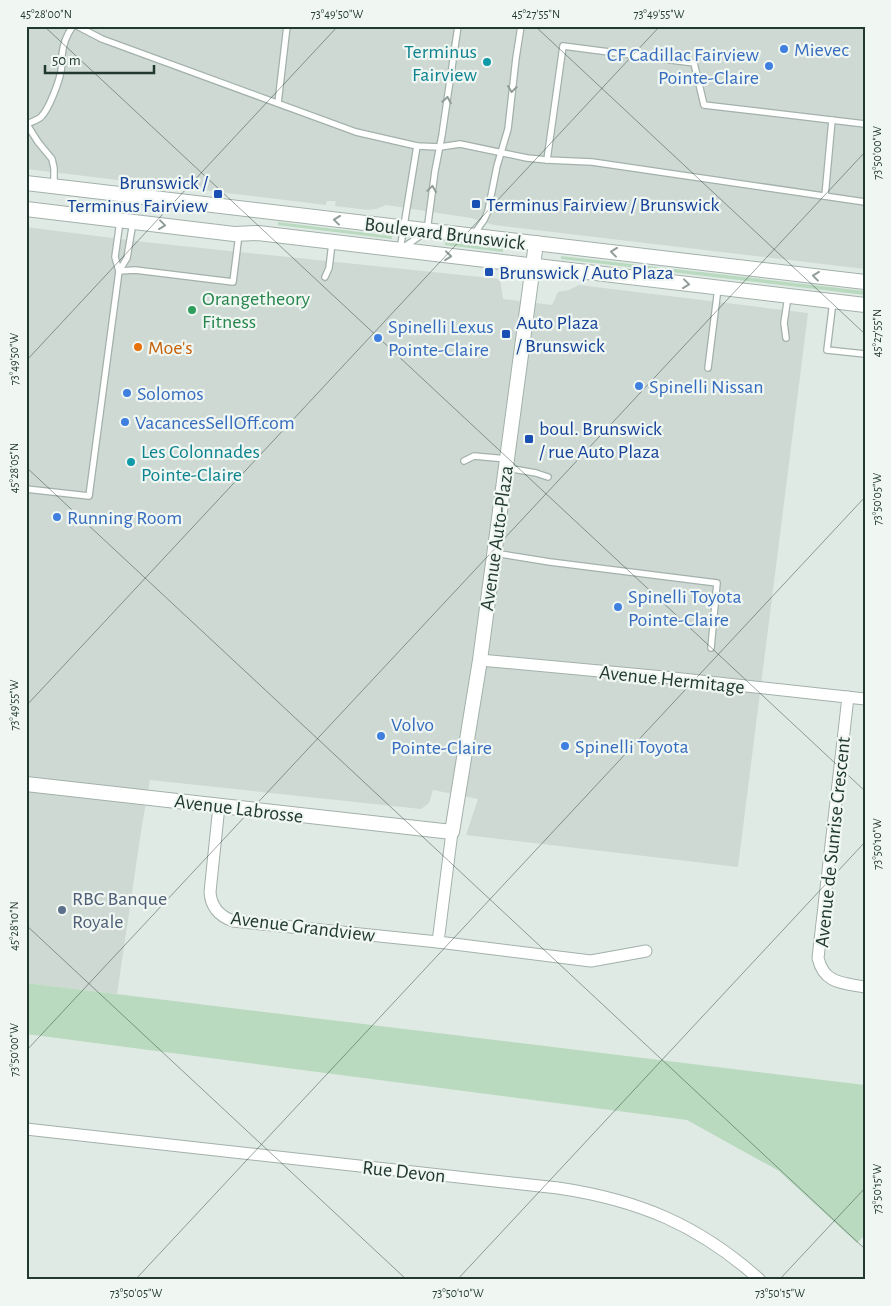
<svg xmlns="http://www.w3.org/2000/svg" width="891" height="1306" viewBox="0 0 891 1306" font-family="'Alegreya Sans',sans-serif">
  <rect width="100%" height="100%" fill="#e0eae5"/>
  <g fill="#ced9d3">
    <polygon points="26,26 865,26 865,269 494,225 471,218 386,205 376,209 368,210 335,206 336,201 327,201 326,205 26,169"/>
    <polygon points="26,227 144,242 500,279 503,299 552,305 558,292 569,290 579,285 808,313 738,867 466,835 478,799 433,790 429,803 421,809 150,780 142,825 117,994 26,983"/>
  </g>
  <g fill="#badac0">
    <polygon points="278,222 392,236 392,239 278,225"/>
    <polygon points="445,242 503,249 503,252 445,245"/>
    <polygon points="561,256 865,291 865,295 561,259"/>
    <polygon points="26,983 865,1085 865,1235 857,1243 779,1171 687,1120 26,1034"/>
  </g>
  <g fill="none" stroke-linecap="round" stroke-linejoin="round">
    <g stroke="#a3b1ab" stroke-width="8">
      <g id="service">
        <polyline points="77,26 102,39 356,132 417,146 440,147 460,144 527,158 547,160 592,162 865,202"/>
        <polyline points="278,103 287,26"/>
        <polyline points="26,123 38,142 52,159 54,168 54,186"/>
        <path d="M27,124C32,122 37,120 41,117C49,109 59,82 61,71C62,66 62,60 62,55C63,45 67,34 73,26"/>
        <polyline points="547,160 563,46 694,63 704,105 865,124"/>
        <polyline points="825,196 832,120"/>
        <polyline points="474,234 484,220 488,211 497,166 508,129 516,58 521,26"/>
        <polyline points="404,247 427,231 435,171 442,135 458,26"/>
        <polyline points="400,250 417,146"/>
        <polyline points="119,271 135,270 233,282 239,234"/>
        <polyline points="119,271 127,258 133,222"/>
        <polyline points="325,277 329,268 332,243"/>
        <polyline points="833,301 827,350 865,354"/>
        <polyline points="786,338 784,323 788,296"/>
        <polyline points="708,368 718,288"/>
        <polyline points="464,461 474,456 507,459"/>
        <polyline points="507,468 536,473 548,477"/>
        <polyline points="26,489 89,496 119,271 115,257 120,221"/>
        <polyline points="494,553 550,562 717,583 711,648"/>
      </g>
    </g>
    <g stroke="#a3b1ab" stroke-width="13">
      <g id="minor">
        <polyline points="480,660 664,677 865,699"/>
        <path d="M848,697L818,958C824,984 843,983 865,987"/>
        <path d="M219,806L210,892C211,907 219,916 233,921L438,942L591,961L646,951"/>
        <polyline points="438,942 452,832"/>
        <path d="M26,1129L558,1188C639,1200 699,1225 760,1280"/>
      </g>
    </g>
    <g stroke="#a3b1ab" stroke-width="16">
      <g id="tertiary">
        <polyline points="26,183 865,282"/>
        <polyline points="26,209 234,234 258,233 865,305"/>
        <polyline points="26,784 452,832 480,660 536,243"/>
      </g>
    </g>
    <use href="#service" stroke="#fff" stroke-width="5.5"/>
    <use href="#minor" stroke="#fff" stroke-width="11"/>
    <use href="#tertiary" stroke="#fff" stroke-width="14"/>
  </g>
  <defs><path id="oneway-chevron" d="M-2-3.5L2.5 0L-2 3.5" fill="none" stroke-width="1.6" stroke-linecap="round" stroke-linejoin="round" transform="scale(1.25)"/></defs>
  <g stroke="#909c98">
    <use href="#oneway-chevron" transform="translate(512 89) rotate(97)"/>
    <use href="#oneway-chevron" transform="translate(447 100) rotate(-81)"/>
    <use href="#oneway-chevron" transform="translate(432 189) rotate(-82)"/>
    <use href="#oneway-chevron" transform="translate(337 220) rotate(-173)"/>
    <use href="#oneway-chevron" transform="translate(162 225) rotate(7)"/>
    <use href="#oneway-chevron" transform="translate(614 252) rotate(-173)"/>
    <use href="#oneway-chevron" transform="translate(448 256) rotate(6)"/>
    <use href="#oneway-chevron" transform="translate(816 276) rotate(-173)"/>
    <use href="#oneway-chevron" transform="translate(686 284) rotate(7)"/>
  </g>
  <path fill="none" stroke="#223931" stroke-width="1" stroke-opacity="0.45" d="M44,26L865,791M535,26L865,334M26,361L338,26M26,467L865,1249M26,706L660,26M26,925L407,1280M26,1051L865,152M135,1280L865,497M457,1280L865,842M779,1280L865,1188"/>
  <g fill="#3f7fe0" stroke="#f0f7f3" stroke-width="2">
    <circle cx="784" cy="49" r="5"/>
    <circle cx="769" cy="66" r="5"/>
    <circle cx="378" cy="338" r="5"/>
    <circle cx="639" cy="386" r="5"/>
    <circle cx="127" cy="393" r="5"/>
    <circle cx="125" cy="422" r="5"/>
    <circle cx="57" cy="517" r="5"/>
    <circle cx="618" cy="607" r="5"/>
    <circle cx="381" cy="736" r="5"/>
    <circle cx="565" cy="746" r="5"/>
  </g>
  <g fill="#0f9aa8" stroke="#f0f7f3" stroke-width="2">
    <circle cx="487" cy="62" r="5"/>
    <circle cx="131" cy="462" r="5"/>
  </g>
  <g fill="#1a4fb4" stroke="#f0f7f3" stroke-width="2">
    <rect x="213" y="189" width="10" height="10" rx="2.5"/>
    <rect x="471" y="199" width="10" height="10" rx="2.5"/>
    <rect x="484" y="267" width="10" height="10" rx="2.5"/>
    <rect x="501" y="329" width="10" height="10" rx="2.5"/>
    <rect x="524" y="434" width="10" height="10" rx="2.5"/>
  </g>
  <circle fill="#2e9e5b" stroke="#f0f7f3" stroke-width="2" cx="192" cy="310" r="5"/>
  <circle fill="#e8710a" stroke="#f0f7f3" stroke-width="2" cx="138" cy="347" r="5"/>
  <circle fill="#5c6f8a" stroke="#f0f7f3" stroke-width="2" cx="62" cy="910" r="5"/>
  <g text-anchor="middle" stroke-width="4.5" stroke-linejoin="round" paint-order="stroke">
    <g font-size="20" fill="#366cbe" stroke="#f0f7f3" text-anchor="start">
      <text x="794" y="56">Mievec</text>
      <text x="759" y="61" text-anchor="end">CF Cadillac Fairview<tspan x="759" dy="23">Pointe-Claire</tspan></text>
      <text x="388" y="333">Spinelli Lexus<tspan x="388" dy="23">Pointe-Claire</tspan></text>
      <text x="649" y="393">Spinelli Nissan</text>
      <text x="137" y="400">Solomos</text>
      <text x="135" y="429">VacancesSellOff.com</text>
      <text x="67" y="524">Running Room</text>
      <text x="628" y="603">Spinelli Toyota<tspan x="628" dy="23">Pointe-Claire</tspan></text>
      <text x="391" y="731">Volvo<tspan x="391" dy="23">Pointe-Claire</tspan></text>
      <text x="575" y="753">Spinelli Toyota</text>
    </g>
    <g font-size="20" fill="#0d838f" stroke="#f0f7f3" text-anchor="end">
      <text x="477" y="58">Terminus<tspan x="477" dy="23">Fairview</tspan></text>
      <text x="141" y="458" text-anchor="start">Les Colonnades<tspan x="141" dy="23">Pointe-Claire</tspan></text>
    </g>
    <g font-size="20" fill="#164399" stroke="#f0f7f3" text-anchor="start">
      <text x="208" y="189" text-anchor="end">Brunswick /<tspan x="208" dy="23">Terminus Fairview</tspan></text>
      <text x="486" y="211">Terminus Fairview / Brunswick</text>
      <text x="499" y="279">Brunswick / Auto Plaza</text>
      <text x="516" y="329">Auto Plaza<tspan x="516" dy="23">/ Brunswick</tspan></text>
      <text x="539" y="435">boul. Brunswick<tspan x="539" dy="23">/ rue Auto Plaza</tspan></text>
    </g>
    <g font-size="20" fill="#223931" stroke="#f0f7f3">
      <text transform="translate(445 233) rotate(7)" y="7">Boulevard Brunswick</text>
      <text transform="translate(496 538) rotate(-82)" y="7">Avenue Auto-Plaza</text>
      <text transform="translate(672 679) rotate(6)" y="7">Avenue Hermitage</text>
      <text transform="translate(239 808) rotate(7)" y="7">Avenue Labrosse</text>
      <text transform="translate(832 842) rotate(-84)" y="7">Avenue de Sunrise Crescent</text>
      <text transform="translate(303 926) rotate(7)" y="7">Avenue Grandview</text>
      <text transform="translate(404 1171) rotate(6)" y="7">Rue Devon</text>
    </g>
    <g font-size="20" fill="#27864d" stroke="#f0f7f3" text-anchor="start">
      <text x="202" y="305">Orangetheory<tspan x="202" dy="23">Fitness</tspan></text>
    </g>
    <g font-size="20" fill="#c56008" stroke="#f0f7f3" text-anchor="start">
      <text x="148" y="354">Moe's</text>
    </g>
    <g font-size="20" fill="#4e5e75" stroke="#f0f7f3" text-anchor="start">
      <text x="72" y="905">RBC Banque<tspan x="72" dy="23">Royale</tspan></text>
    </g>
  </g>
  <rect width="891" height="1306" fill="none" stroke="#f0f7f3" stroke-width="55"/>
  <path d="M45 65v8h109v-8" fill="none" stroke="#223931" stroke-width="2.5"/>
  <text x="52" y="65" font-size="15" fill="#223931" stroke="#f0f7f3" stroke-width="4" paint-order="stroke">50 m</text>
  <rect x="28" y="28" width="836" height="1250" fill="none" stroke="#223931" stroke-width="2"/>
  <g font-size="12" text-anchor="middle" fill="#223931">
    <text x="46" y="18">45°28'00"N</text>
    <text x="337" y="18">73°49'50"W</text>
    <text x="536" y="18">45°27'55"N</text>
    <text x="659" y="18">73°49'55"W</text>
    <text transform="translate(877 153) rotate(-90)" y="4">73°50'00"W</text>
    <text transform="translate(877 333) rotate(-90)" y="4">45°27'55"N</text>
    <text transform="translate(14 359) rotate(-90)" y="4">73°49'50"W</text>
    <text transform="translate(14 468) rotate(-90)" y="4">45°28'05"N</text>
    <text transform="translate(877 499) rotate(-90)" y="4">73°50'05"W</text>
    <text transform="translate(14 705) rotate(-90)" y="4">73°49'55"W</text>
    <text transform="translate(877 844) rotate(-90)" y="4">73°50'10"W</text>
    <text transform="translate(14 926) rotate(-90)" y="4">45°28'10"N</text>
    <text transform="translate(14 1050) rotate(-90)" y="4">73°50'00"W</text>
    <text transform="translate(877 1189) rotate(-90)" y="4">73°50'15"W</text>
    <text x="136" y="1297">73°50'05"W</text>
    <text x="458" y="1297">73°50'10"W</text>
    <text x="780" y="1297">73°50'15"W</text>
  </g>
</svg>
